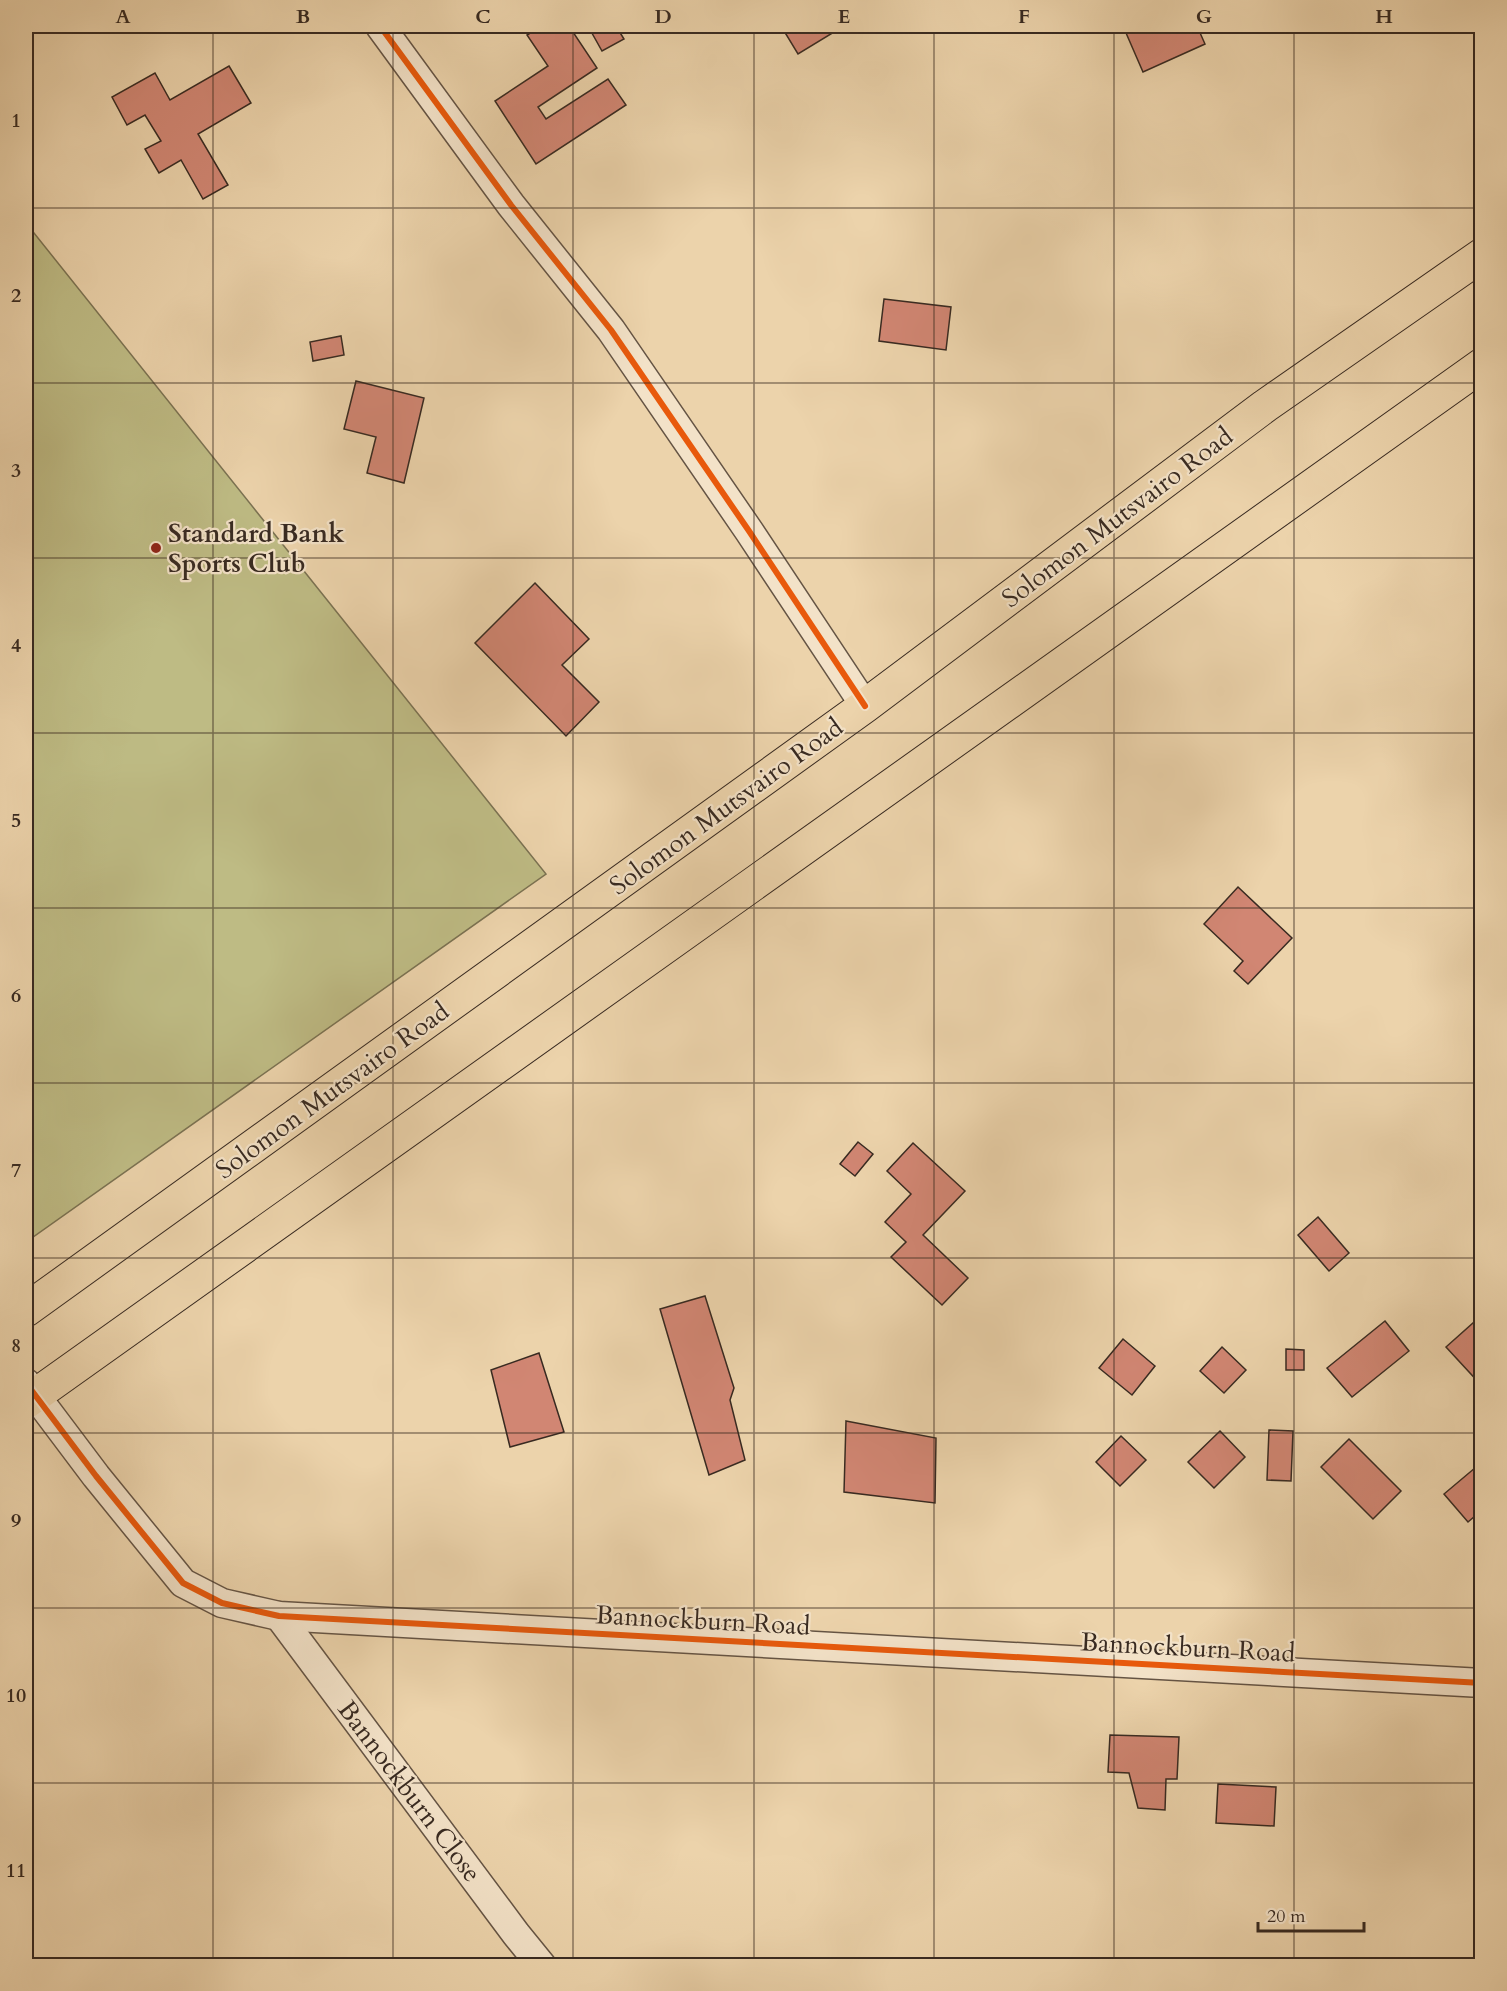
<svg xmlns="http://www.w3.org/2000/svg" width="1507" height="1991" viewBox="0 0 1507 1991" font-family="Cardo,serif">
  <rect width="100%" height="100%" fill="#ecd3ab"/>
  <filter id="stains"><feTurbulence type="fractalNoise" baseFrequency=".00333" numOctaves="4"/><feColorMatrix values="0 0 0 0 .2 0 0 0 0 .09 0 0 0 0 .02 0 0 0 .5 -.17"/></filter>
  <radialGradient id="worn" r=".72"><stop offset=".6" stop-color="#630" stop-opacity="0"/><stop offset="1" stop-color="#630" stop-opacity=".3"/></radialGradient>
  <polygon fill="#bebb84" stroke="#7b7252" stroke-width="1.5" points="26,223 546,874 26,1242"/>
  <g fill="#d18673" stroke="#382a21" stroke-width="1.5">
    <polygon points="542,26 569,26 597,68 538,107 546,119 608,79 626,105 536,164 495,101 548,66 527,35"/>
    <polygon points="588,26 616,26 624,39 602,51"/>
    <polygon points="781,26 844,26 798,54"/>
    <polygon points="1123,26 1197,26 1205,44 1143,72"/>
    <polygon points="229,66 251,103 198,134 228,185 203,199 181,160 159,173 145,149 161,141 145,115 127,125 112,97 155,73 170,100"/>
    <polygon points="884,299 951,307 946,350 879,341"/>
    <polygon points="341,336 344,355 313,361 310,342"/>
    <polygon points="356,381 424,398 404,483 367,473 376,437 344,429"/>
    <polygon points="535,583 589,639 562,665 599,702 566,736 475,643"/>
    <polygon points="1238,887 1292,938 1248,984 1234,971 1243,961 1204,924"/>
    <polygon points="858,1142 873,1154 855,1176 840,1164"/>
    <polygon points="913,1143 965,1191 923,1235 968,1278 942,1305 891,1257 906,1242 885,1222 911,1194 887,1171"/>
    <polygon points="1318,1217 1349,1253 1329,1271 1298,1235"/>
    <polygon points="705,1296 734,1388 730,1400 745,1460 709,1475 660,1309"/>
    <polygon points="1482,1315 1482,1386 1446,1347"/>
    <polygon points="1385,1321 1409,1351 1352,1397 1327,1368"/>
    <polygon points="1123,1339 1155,1366 1132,1395 1099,1368"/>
    <polygon points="1222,1347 1246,1370 1224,1393 1200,1371"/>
    <polygon points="1286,1349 1304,1350 1304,1370 1286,1370"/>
    <polygon points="539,1353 564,1432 510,1447 491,1370"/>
    <polygon points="846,1421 936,1438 935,1503 844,1492"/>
    <polygon points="1269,1430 1293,1431 1291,1481 1267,1480"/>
    <polygon points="1220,1431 1245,1457 1214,1488 1188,1462"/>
    <polygon points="1121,1436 1146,1460 1120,1486 1096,1462"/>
    <polygon points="1349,1439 1401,1491 1373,1519 1321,1467"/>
    <polygon points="1482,1462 1482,1510 1468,1522 1444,1494"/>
    <polygon points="1110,1735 1179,1737 1177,1779 1166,1779 1165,1810 1138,1808 1129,1773 1108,1772"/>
    <polygon points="1218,1784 1276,1787 1274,1826 1216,1823"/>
  </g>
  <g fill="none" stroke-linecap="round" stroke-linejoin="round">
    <g stroke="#655444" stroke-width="31">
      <g id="street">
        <polyline points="380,26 511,205 611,330 749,531 865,706"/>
        <polyline points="26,1383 96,1476 183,1583 222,1603 279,1616 1482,1683"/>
        <polyline points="279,1616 516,1934 542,1966"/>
      </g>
    </g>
    <g stroke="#382a21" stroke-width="35">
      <g id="highway">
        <polyline points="26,1310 865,706 1265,406 1482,255"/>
        <polyline points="26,1402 1482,365"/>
      </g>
    </g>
    <use href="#street" stroke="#f3e2c8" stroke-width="28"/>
    <use href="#highway" stroke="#ecd3ab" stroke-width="33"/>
    <g stroke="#f3e2c8" stroke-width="10">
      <g id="cycleway">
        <polyline points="380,26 511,205 611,330 749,531 865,706"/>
        <polyline points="26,1383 96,1476 183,1583 222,1603 279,1616 1482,1683"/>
      </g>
    </g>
    <use href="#cycleway" stroke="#e8590c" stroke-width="6"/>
  </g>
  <path fill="none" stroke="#382a21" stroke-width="1.5" stroke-opacity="0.55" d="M213,26V1966M393,26V1966M573,26V1966M754,26V1966M934,26V1966M1114,26V1966M1294,26V1966M26,208H1482M26,383H1482M26,558H1482M26,733H1482M26,908H1482M26,1083H1482M26,1258H1482M26,1433H1482M26,1608H1482M26,1783H1482"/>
  <circle fill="#8f2418" stroke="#f3e2c8" stroke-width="2" cx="156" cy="548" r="6"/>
  <g text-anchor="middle" stroke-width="4.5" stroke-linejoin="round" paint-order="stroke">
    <g font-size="26" fill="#382a21" stroke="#f3e2c8">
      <text transform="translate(1117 517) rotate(-37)" y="9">Solomon Mutsvairo Road</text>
      <text transform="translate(726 806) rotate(-36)" y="9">Solomon Mutsvairo Road</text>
      <text transform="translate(332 1090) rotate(-36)" y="9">Solomon Mutsvairo Road</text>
      <text transform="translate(703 1620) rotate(3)" y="9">Bannockburn Road</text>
      <text transform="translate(1188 1647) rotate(3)" y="9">Bannockburn Road</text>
      <text transform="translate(410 1791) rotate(53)" y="9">Bannockburn Close</text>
    </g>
    <g font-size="26" font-weight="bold" fill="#382a21" stroke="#f3e2c8" text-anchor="start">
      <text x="168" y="542">Standard Bank<tspan x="168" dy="30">Sports Club</tspan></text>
    </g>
  </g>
  <rect width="1507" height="1991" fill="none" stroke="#ecd3ab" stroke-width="66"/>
  <path d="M1258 1922v9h106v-9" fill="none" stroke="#382a21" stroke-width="3"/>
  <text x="1267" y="1922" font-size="18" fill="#382a21" stroke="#f3e2c8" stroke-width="4.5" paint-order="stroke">20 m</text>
  <rect x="33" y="33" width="1441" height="1925" fill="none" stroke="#382a21" stroke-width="2"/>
  <g font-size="20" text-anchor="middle" font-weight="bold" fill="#382a21">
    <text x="123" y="23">A</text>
    <text x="303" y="23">B</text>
    <text x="483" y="23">C</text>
    <text x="663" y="23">D</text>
    <text x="844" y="23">E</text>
    <text x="1024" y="23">F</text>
    <text x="1204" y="23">G</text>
    <text x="1384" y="23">H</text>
    <text x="16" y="127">1</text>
    <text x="16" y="302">2</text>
    <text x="16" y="477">3</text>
    <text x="16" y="652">4</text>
    <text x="16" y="827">5</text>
    <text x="16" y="1002">6</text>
    <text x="16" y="1177">7</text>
    <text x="16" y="1352">8</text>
    <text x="16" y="1527">9</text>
    <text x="16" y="1702">10</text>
    <text x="16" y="1877">11</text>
  </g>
  <rect width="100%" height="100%" filter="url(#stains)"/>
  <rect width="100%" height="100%" fill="url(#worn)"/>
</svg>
